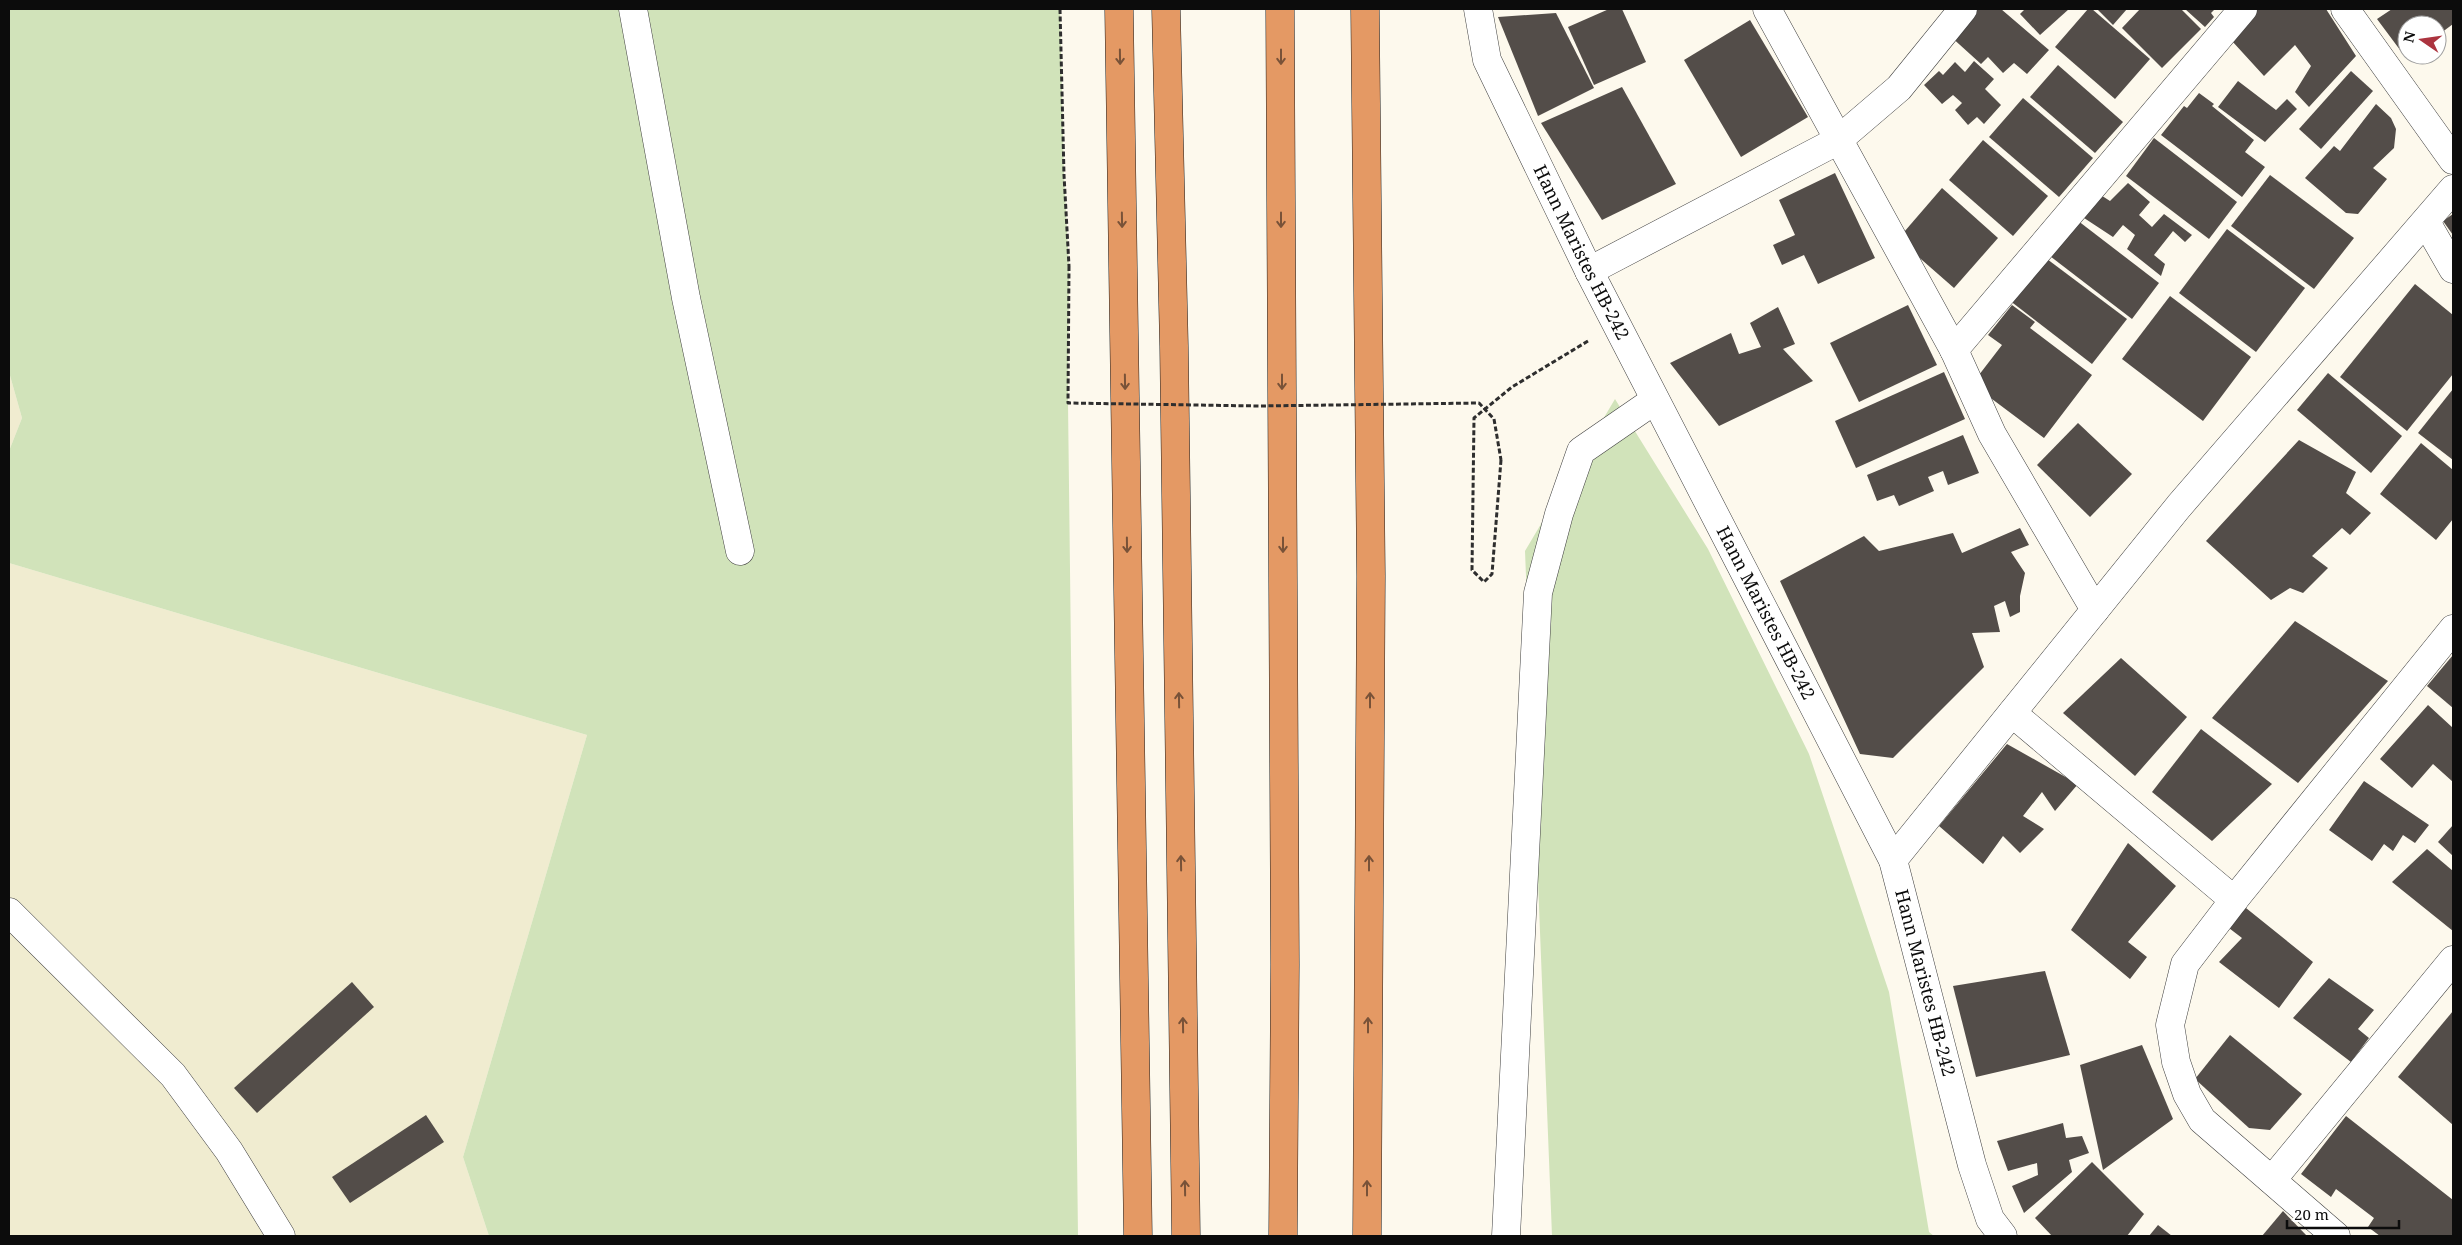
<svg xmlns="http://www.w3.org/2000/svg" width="2462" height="1245" viewBox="0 0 2462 1245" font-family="'Noto Serif',serif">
  <rect width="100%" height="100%" fill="#fdf9ed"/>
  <g fill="#f0ecd0">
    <polygon points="9,372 22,418 9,451"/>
    <polygon points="9,563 587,735 463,1157 489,1236 9,1236"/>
  </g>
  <g fill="#d1e3ba">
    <polygon points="9,9 1060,9 1064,175 1069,266 1068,403 1078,1236 489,1236 463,1157 587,735 9,563 9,451 22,418 9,372"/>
    <polygon points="1615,399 1708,549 1809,754 1889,992 1929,1232 1934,1236 1552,1236 1525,551"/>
  </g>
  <g fill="#534d49">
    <polygon points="1609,9 1622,9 1646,62 1594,85 1568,27"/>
    <polygon points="1973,9 2001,9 2049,50 2027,74 2014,63 2003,73 1988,57 1981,64 1949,35"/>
    <polygon points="2025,9 2069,9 2040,35 2020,14"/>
    <polygon points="2088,9 2092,9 2150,59 2115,99 2055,47"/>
    <polygon points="2097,9 2127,9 2113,25"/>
    <polygon points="2140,9 2181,9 2201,29 2162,68 2122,28"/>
    <polygon points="2185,9 2215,9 2211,13 2214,17 2205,27"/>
    <polygon points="2252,9 2326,9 2356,56 2309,107 2295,92 2311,66 2295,45 2264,76 2232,41"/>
    <polygon points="2392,9 2453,9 2453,24 2437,36 2437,25 2407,25 2407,55 2411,55 2406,58 2377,19"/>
    <polygon points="1556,13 1594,88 1538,116 1498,17"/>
    <polygon points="1750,20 1808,117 1741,157 1684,60"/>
    <polygon points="1974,61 1994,79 1985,89 2001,105 1984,124 1977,117 1968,125 1955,110 1962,103 1953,95 1942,104 1924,85 1939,71 1943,75 1955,62 1965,72"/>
    <polygon points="2058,65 2123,122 2095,153 2030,97"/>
    <polygon points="2351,71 2373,91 2321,149 2299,129"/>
    <polygon points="2238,81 2276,110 2287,99 2297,109 2265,142 2218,107"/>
    <polygon points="1622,87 1676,184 1602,220 1541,123"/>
    <polygon points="2199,93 2214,104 2212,106 2254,140 2245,152 2265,167 2242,197 2161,135 2184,106 2187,108"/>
    <polygon points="2023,98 2093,158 2059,197 1989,137"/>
    <polygon points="2376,104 2391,118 2396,129 2394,148 2373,168 2387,179 2358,214 2346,213 2305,178 2334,146 2340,151"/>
    <polygon points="2154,138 2237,202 2209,239 2126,176"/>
    <polygon points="1983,140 2048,196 2013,236 1949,180"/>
    <polygon points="1835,173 1875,258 1818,284 1804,255 1782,265 1773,245 1795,235 1779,200"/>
    <polygon points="2270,175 2354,238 2314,289 2231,226"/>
    <polygon points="2128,183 2150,202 2139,215 2152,227 2164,214 2192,235 2185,242 2173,231 2154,255 2165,264 2161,276 2127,249 2135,235 2123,225 2113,237 2078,214 2096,192 2110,201"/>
    <polygon points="1942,188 1998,238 1954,288 1898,239"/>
    <polygon points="2453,214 2453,235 2443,221"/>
    <polygon points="2073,217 2159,283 2132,319 2046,253"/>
    <polygon points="2227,229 2305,288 2256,352 2179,293"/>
    <polygon points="2043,256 2127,319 2092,364 2009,300"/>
    <polygon points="2415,284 2453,315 2453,374 2407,431 2340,377"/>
    <polygon points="2170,296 2251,357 2203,421 2122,359"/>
    <polygon points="1908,305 1937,365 1859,402 1830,343"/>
    <polygon points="2012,305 2035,322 2030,328 2092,375 2044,438 1972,384 2002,345 1988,335"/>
    <polygon points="1778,307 1795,344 1783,349 1813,381 1719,426 1670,363 1731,333 1739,354 1761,347 1750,323"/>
    <polygon points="1944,372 1965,419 1856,468 1835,421"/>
    <polygon points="2328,373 2402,436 2371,473 2297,410"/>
    <polygon points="2453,389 2453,460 2418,433"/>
    <polygon points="2078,423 2132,474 2090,517 2037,465"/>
    <polygon points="1963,435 1979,473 1948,485 1943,471 1928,477 1934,491 1899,506 1894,495 1877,501 1867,475"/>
    <polygon points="2299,440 2356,472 2346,493 2371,513 2350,535 2342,528 2312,556 2328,568 2303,593 2290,588 2271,600 2206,541"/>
    <polygon points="2421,443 2453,470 2453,519 2436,540 2380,494"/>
    <polygon points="2020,528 2029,545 2011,552 2025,573 2020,596 2020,612 2010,617 2005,601 1994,606 2000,632 1972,633 1984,667 1893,758 1860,754 1780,581 1864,536 1879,551 1953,533 1962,553"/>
    <polygon points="2295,621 2388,681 2298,783 2212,718"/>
    <polygon points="2453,655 2453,708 2427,686"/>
    <polygon points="2121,658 2187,717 2135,776 2063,713"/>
    <polygon points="2428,705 2453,728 2453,782 2433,764 2412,788 2380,759"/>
    <polygon points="2201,729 2272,784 2212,841 2152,792"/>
    <polygon points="2007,744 2078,784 2055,811 2042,792 2023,816 2044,829 2020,853 2003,836 1983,864 1939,826"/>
    <polygon points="2364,781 2429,825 2415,843 2403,835 2393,851 2384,844 2372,861 2329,830"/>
    <polygon points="2453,825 2453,856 2438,842"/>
    <polygon points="2128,843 2176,886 2128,942 2147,957 2130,979 2071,930"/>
    <polygon points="2427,849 2453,871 2453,931 2392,882"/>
    <polygon points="2246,908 2313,962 2279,1008 2219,962 2242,938 2225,925"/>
    <polygon points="2045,971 2070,1055 1976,1077 1953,986"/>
    <polygon points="2329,978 2374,1010 2358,1029 2369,1038 2351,1062 2293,1018"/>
    <polygon points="352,982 374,1007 257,1113 234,1088"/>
    <polygon points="2453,1011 2453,1125 2398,1077"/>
    <polygon points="2230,1035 2302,1094 2270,1130 2249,1128 2195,1079"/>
    <polygon points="2142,1045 2173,1119 2103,1170 2080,1065"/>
    <polygon points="426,1115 444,1142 350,1203 332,1177"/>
    <polygon points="2346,1116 2453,1200 2453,1236 2380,1236 2368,1227 2374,1218 2336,1189 2331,1197 2301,1174"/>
    <polygon points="2063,1123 2066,1138 2082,1136 2089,1153 2069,1160 2072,1172 2024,1213 2012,1186 2038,1175 2037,1163 2008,1171 1997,1141"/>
    <polygon points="2092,1162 2144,1214 2127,1236 2052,1236 2035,1218"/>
    <polygon points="2283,1211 2307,1236 2262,1236"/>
    <polygon points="2158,1225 2172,1236 2149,1236"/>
  </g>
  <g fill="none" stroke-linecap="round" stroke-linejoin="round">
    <g stroke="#3f3f3f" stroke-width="29">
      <g id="minor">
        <polyline points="633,9 686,298 740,551"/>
        <path id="s1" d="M1478,9L1487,60L1589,271L1893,860L1972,1165L1990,1219L2003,1236"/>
        <polyline points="1767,9 1954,350 1992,434 2095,610"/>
        <polyline points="2345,9 2453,160"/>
        <polyline points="2426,222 2453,269"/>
        <polyline points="1589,271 1837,141 1899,88 1963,9"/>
        <polyline points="1954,350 2243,9"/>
        <polyline points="2012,713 2234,900"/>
        <polyline points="1893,860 2179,506 2453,189"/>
        <polyline points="9,912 173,1075 229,1151 281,1236"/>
        <polyline points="2272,1180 2453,960"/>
        <polyline points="1506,1236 1538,593 1559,514 1581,451 1655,400"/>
        <polyline points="2336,1236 2202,1120 2187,1094 2176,1062 2170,1025 2185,964 2234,900 2453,629"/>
      </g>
    </g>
    <g stroke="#1d1d1d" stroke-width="29">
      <g id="highway">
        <polyline points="1119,9 1138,1236"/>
        <polyline points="1166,9 1174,346 1186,1236"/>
        <polyline points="1280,9 1285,964 1283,1236"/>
        <polyline points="1365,9 1371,576 1367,1236"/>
      </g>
    </g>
    <g stroke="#2e2e2e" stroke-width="3" stroke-dasharray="5 2.5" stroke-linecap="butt">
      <polyline points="1060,9 1064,175 1069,266"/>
      <polyline points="1501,460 1492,574 1484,582 1472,570 1474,418 1512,387 1588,341"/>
    </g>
    <use href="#minor" stroke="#fff" stroke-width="28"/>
    <use href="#highway" stroke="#e49964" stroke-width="28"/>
    <polyline stroke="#2e2e2e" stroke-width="3" stroke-dasharray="5 2.5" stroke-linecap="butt" points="1069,266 1068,403 1259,406 1479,403 1494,419 1501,460"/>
  </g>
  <defs><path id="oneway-shaft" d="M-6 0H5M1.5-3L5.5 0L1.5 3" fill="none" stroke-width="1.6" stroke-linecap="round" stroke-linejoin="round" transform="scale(1.25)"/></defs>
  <g stroke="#785238">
    <use href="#oneway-shaft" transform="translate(1120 57) rotate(89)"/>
    <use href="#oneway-shaft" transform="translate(1281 57) rotate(90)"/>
    <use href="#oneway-shaft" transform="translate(1122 220) rotate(89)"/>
    <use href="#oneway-shaft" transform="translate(1281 220) rotate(90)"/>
    <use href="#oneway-shaft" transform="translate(1125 382) rotate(89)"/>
    <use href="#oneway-shaft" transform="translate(1282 382) rotate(90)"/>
    <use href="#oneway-shaft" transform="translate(1127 545) rotate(89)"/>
    <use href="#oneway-shaft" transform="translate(1283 545) rotate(90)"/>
    <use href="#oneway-shaft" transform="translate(1179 700) rotate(-91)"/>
    <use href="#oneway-shaft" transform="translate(1370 700) rotate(-90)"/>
    <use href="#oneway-shaft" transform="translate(1181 863) rotate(-91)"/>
    <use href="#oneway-shaft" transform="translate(1369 863) rotate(-90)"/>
    <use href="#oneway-shaft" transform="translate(1183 1025) rotate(-91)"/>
    <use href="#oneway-shaft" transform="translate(1368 1025) rotate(-90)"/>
    <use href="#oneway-shaft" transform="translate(1185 1188) rotate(-91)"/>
    <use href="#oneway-shaft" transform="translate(1367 1188) rotate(-90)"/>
  </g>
  <g text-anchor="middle" stroke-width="5" stroke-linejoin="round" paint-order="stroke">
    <g font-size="18" fill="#0c0c0c" stroke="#fff">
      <text dy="6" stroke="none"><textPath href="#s1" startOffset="266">Hann Maristes HB-242</textPath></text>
      <text dy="6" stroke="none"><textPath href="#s1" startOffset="671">Hann Maristes HB-242</textPath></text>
      <text dy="6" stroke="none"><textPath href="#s1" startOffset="1076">Hann Maristes HB-242</textPath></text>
    </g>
  </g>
  <rect width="2462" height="1245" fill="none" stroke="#0c0c0c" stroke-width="20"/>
  <g transform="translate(2422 40) rotate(283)"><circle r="24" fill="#ffffff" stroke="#9e9e9e"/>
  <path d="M0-4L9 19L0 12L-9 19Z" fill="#ac343f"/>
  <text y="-8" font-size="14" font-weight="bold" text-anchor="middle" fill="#0c0c0c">N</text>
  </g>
  <path d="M2287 1220v8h112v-8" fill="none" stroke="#0c0c0c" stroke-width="2.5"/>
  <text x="2294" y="1220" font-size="15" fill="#0c0c0c" stroke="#ffffff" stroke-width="4" paint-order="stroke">20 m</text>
</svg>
